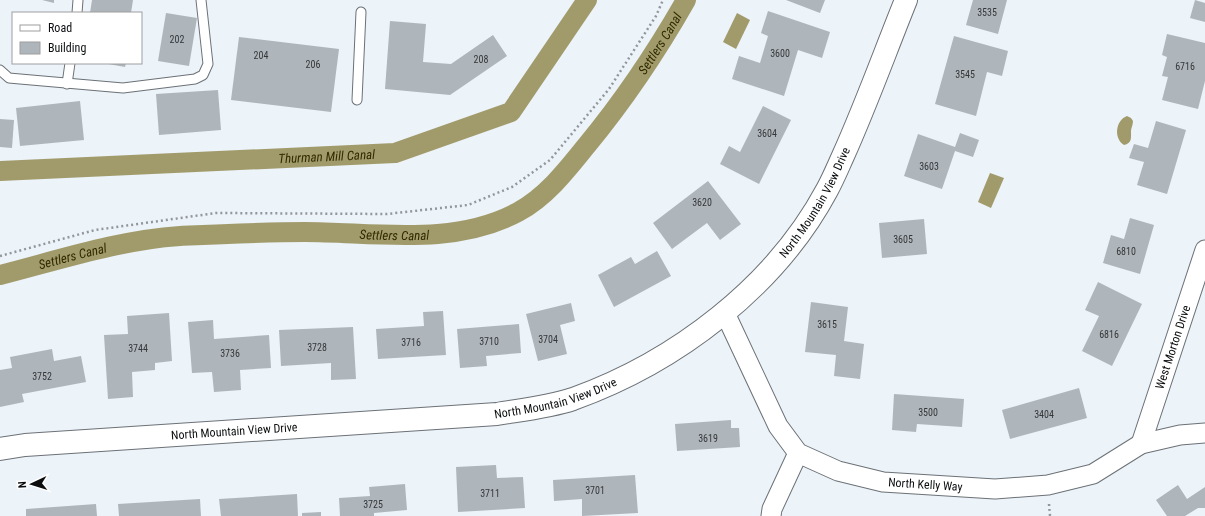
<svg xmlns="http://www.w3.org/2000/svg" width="1205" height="516" viewBox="0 0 1205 516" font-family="'Roboto Condensed',sans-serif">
  <rect width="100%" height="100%" fill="#ecf3f9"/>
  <g fill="#a19b6b">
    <polygon points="737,13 750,20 736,49 723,42"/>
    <path d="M1127,116L1131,118L1133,121C1133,125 1131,128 1131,131C1131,139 1132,143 1124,145C1113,138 1116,120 1127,116Z"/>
    <polygon points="990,173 1004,178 991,208 978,202"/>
  </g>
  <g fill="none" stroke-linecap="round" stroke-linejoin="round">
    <g stroke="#a19b6b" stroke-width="20">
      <path id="s1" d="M0,171L395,153L511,112L587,0"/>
      <path id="s2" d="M0,275C59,260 119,240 180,236C222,234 263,232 305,232C374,232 453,247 518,212C546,197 567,170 587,145C624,100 657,51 686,0"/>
    </g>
  </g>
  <g fill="#afb6bb">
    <polygon points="42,0 54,0 54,3"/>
    <polygon points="92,0 133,0 131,13 90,13"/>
    <polygon points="786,0 825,0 820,13"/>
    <polygon points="973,0 1007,0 998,34 966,25"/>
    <polygon points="1195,0 1205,3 1205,22 1190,18"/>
    <polygon points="768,11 830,32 822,58 798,50 784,96 732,79 739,56 760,63 768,36 761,33"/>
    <polygon points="166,13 197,18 189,66 158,61"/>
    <polygon points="390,21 426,24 423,62 451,64 493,35 507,56 450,95 385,89"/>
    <polygon points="1167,34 1205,43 1205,81 1198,109 1162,100 1168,77 1162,76 1167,57 1162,55"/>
    <polygon points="954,36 1008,51 1002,76 987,72 976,116 935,104"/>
    <polygon points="239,37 339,49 331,112 231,100"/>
    <polygon points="103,63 126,63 125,67"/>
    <polygon points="218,90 221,130 159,135 156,94"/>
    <polygon points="80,101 84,140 20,146 16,108"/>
    <polygon points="763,106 791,120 759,184 720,164 729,146 740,152"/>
    <polygon points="0,119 14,120 12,148 0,147"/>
    <polygon points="1156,121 1186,130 1167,194 1137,185 1144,162 1129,158 1134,144 1148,148"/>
    <polygon points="960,133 979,140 973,157 955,151 942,189 904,176 918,134 955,147"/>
    <polygon points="708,181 741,224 720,240 707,223 672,249 653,223"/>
    <polygon points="1130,218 1154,225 1140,274 1103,263 1111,235 1124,239"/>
    <polygon points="924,219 927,254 882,258 879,223"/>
    <polygon points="657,251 671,276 614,307 598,275 631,257 635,264"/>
    <polygon points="1098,282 1142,304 1112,366 1082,351 1099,316 1085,310"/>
    <polygon points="811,302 848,307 844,341 864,344 860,379 834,376 836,355 805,352"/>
    <polygon points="571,303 575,321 560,325 567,354 538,361 526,314"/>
    <polygon points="443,311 446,355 378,359 376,329 424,326 423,312"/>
    <polygon points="169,313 172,361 155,363 155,370 132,372 133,397 108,399 104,335 128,334 127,316"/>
    <polygon points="213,320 214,339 269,335 271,368 240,370 241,390 214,392 212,372 192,373 188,322"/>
    <polygon points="519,324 521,353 486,356 487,366 460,368 457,329"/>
    <polygon points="353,327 356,379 331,380 331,363 281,366 279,330"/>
    <polygon points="52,349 54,361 81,356 86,382 22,394 24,402 0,407 0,370 12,368 10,357"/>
    <polygon points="1079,388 1087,418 1010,439 1002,410"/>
    <polygon points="894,394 964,399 962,427 917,424 916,432 892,430"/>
    <polygon points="731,420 731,428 739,428 740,447 677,451 675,424"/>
    <polygon points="496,465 497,478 523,477 525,508 458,512 456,467"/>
    <polygon points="635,475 638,513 582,516 582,499 554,501 553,480"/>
    <polygon points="405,484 407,510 374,513 374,516 340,516 339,498 370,496 369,487"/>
    <polygon points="1178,485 1187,499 1205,487 1205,508 1198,508 1185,516 1167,516 1156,500"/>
    <polygon points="297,494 298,516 221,516 219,499"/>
    <polygon points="200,499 201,516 119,516 118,504"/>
    <polygon points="96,504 97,516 26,516 26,509"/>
    <polygon points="321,512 321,516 302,516 302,513"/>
  </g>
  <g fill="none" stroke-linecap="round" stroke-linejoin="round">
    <g stroke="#6b7176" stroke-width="11">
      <g id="service">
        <polyline points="77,13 78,0"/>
        <polyline points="0,70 9,78 20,79 123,88 195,79 203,75 208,64 201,0"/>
        <polyline points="67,84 70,63"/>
        <polyline points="357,100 361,12"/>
      </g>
    </g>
    <g stroke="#6b7176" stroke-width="21">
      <g id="minor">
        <path id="s3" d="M725,313L778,426L798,453L838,471L883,482L995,489L1048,485L1093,474L1141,444L1180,435L1205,433"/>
        <path id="s4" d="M1141,444L1205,250"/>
        <polyline points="771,516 772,509 798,453"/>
      </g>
    </g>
    <g stroke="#6b7176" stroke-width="24">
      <g id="tertiary">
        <path id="s5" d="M0,449L25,445L497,414C521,410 549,407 573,399C676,362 775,287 827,190C833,179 838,167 843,156C866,105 885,52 906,0"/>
      </g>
    </g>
    <g stroke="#92979c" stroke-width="2.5" stroke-dasharray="2 3" stroke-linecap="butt">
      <polyline points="0,256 95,230 216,213 387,214 468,205 512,187 550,160 609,89 656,16 663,0"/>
      <polyline points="1049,504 1050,516"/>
    </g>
    <use href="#service" stroke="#fff" stroke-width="9"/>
    <use href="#minor" stroke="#fff" stroke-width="19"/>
    <use href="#tertiary" stroke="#fff" stroke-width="22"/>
  </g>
  <g text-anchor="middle" stroke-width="3" stroke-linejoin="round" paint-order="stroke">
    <g font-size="10" fill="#34373a">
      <text x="987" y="16">3535</text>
      <text x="177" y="43">202</text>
      <text x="780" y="57">3600</text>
      <text x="261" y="59">204</text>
      <text x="481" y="63">208</text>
      <text x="313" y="68">206</text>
      <text x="1185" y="70">6716</text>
      <text x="965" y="78">3545</text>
      <text x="767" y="137">3604</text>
      <text x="929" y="170">3603</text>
      <text x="702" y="206">3620</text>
      <text x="903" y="243">3605</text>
      <text x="1126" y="255">6810</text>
      <text x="827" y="328">3615</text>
      <text x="1109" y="338">6816</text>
      <text x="548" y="343">3704</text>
      <text x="489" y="345">3710</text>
      <text x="411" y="346">3716</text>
      <text x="317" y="351">3728</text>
      <text x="138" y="352">3744</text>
      <text x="230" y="357">3736</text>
      <text x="42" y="380">3752</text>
      <text x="928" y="416">3500</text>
      <text x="1044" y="418">3404</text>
      <text x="708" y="442">3619</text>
      <text x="595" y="494">3701</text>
      <text x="490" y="497">3711</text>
      <text x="373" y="508">3725</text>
    </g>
    <g font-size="12" fill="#0b0d0f" stroke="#fff">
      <text dy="4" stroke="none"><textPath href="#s5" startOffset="895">North Mountain View Drive</textPath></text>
      <text dy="4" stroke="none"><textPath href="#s4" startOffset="102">West Morton Drive</textPath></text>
      <text dy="4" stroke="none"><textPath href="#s5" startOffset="559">North Mountain View Drive</textPath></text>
      <text dy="4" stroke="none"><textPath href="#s5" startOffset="235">North Mountain View Drive</textPath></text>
      <text dy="4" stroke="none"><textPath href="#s3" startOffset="291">North Kelly Way</textPath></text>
    </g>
    <g font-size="13" font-style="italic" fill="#302a01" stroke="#fff">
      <text dy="5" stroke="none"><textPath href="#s2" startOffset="748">Settlers Canal</textPath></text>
      <text dy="5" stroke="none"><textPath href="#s1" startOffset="327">Thurman Mill Canal</textPath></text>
      <text dy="5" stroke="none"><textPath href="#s2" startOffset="399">Settlers Canal</textPath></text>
      <text dy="5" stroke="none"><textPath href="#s2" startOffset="75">Settlers Canal</textPath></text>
    </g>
  </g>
  <rect x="12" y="12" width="130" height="52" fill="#ffffff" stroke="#9d9e9f"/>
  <rect x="20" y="25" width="20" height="6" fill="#ffffff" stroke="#9d9e9f"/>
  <text x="48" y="32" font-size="12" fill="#0b0d0f">Road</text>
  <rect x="20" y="42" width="20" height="12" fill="#afb6bb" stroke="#9d9e9f"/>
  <text x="48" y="52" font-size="12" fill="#0b0d0f">Building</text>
  <g transform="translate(32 484) rotate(266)" stroke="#ffffff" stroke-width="3" paint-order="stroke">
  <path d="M0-3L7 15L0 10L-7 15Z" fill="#0b0d0f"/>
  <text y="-6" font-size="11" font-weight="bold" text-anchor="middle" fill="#0b0d0f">N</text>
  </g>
</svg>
